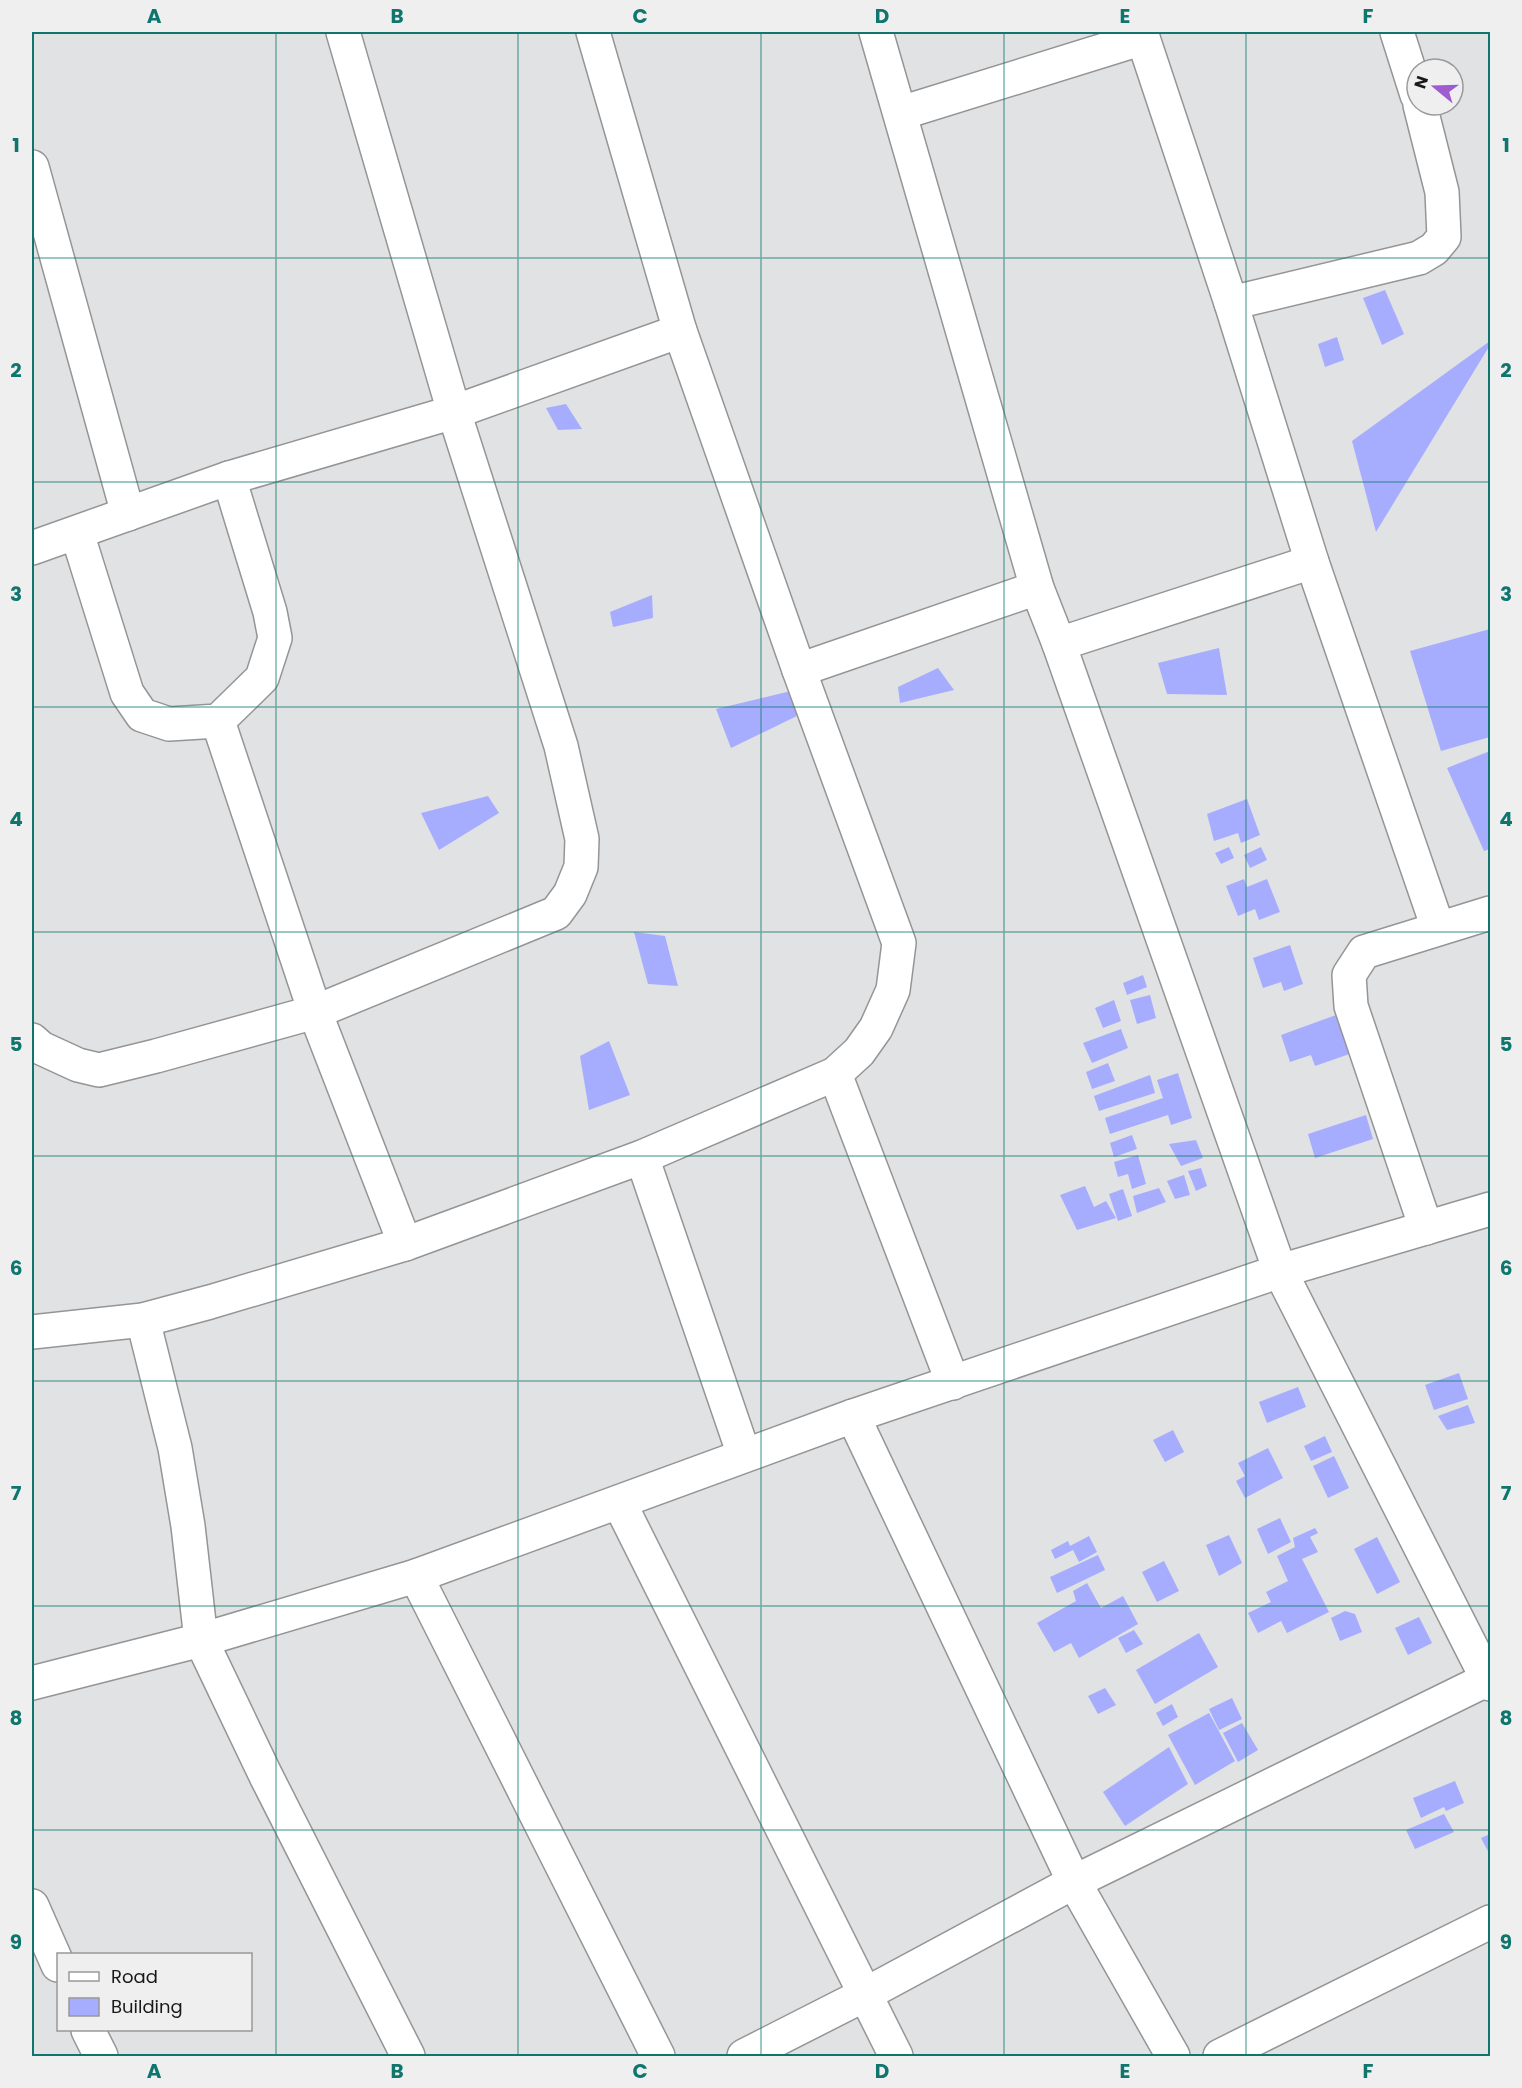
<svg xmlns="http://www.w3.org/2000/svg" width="1522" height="2088" viewBox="0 0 1522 2088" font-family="Poppins,sans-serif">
  <rect width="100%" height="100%" fill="#e1e2e3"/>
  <g fill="#a7adfe">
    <polygon points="1385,290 1404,334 1382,345 1363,298"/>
    <polygon points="1337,337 1344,360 1325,367 1318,344"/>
    <polygon points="1490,341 1490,345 1376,532 1352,441"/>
    <polygon points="566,404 582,429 558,430 546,408"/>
    <polygon points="652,595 653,618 613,627 610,612"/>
    <polygon points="1490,629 1490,737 1441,751 1410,651"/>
    <polygon points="1219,648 1227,695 1167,694 1158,663"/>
    <polygon points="938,668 954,690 900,703 898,687"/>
    <polygon points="791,691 797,716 731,748 716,709"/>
    <polygon points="1490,751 1490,849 1484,851 1447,768"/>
    <polygon points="488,796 499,813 439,850 421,813"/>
    <polygon points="1247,799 1260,835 1241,843 1238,833 1214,841 1207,814"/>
    <polygon points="1229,847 1234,858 1221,864 1215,853"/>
    <polygon points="1261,847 1267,860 1250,868 1244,855"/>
    <polygon points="1244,879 1247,887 1267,879 1280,912 1259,920 1255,909 1238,916 1226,886"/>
    <polygon points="634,932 665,936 678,986 648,984"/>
    <polygon points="1290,945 1303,984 1284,991 1281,982 1263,988 1253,958"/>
    <polygon points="1143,975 1147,987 1127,995 1123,983"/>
    <polygon points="1150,995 1156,1018 1137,1024 1130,1000"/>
    <polygon points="1114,1000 1121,1021 1103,1028 1095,1008"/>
    <polygon points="1347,1011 1361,1050 1315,1066 1311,1055 1290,1062 1281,1035"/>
    <polygon points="1121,1029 1128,1048 1092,1063 1083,1043"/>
    <polygon points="609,1041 630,1095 589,1110 580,1056"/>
    <polygon points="1108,1063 1115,1081 1092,1089 1086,1072"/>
    <polygon points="1178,1073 1192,1118 1171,1125 1168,1115 1110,1134 1105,1118 1163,1098 1157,1080"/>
    <polygon points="1150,1075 1155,1093 1099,1111 1094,1096"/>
    <polygon points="1366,1115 1373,1139 1315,1158 1308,1134"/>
    <polygon points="1132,1135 1137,1149 1114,1157 1110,1143"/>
    <polygon points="1196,1140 1203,1158 1181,1166 1169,1144"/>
    <polygon points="1138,1155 1146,1184 1132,1189 1128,1174 1118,1177 1114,1162"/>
    <polygon points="1201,1168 1207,1186 1196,1191 1188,1171"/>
    <polygon points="1184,1175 1190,1195 1175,1199 1167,1181"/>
    <polygon points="1085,1186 1094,1207 1106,1201 1116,1218 1077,1230 1060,1195"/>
    <polygon points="1159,1188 1166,1202 1137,1213 1133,1196"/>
    <polygon points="1123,1189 1132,1216 1118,1221 1109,1194"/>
    <polygon points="1459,1373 1468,1399 1434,1410 1425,1385"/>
    <polygon points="1298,1387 1306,1407 1267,1423 1259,1402"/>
    <polygon points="1468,1405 1475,1423 1447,1430 1438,1416"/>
    <polygon points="1173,1430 1184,1452 1165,1462 1153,1440"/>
    <polygon points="1325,1436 1332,1452 1311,1461 1304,1446"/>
    <polygon points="1268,1448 1283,1478 1245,1498 1236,1481 1245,1476 1238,1463"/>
    <polygon points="1334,1456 1349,1488 1328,1498 1313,1466"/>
    <polygon points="1280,1518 1291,1542 1268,1554 1257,1529"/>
    <polygon points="1315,1528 1318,1533 1310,1537 1318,1552 1302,1559 1329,1612 1287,1633 1281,1621 1258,1633 1248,1613 1271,1602 1266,1592 1288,1581 1277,1556 1295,1547 1293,1538"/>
    <polygon points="1229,1535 1242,1563 1219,1576 1206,1545"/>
    <polygon points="1089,1536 1097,1552 1079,1562 1073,1550 1055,1559 1051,1550 1068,1541 1070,1546"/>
    <polygon points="1377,1537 1400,1582 1377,1594 1354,1549"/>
    <polygon points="1098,1555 1105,1570 1057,1593 1050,1577"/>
    <polygon points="1164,1561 1179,1591 1157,1602 1142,1572"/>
    <polygon points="1087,1583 1101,1608 1123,1596 1138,1624 1079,1658 1071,1643 1054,1652 1037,1623 1076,1601 1073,1591"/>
    <polygon points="1345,1611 1355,1614 1362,1632 1340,1641 1331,1618"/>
    <polygon points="1419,1617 1432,1643 1408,1655 1395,1628"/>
    <polygon points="1134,1630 1143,1644 1126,1653 1118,1638"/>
    <polygon points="1199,1633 1218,1667 1155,1704 1136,1670"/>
    <polygon points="1105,1688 1116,1705 1098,1714 1088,1696"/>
    <polygon points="1232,1698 1242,1719 1219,1730 1209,1709"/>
    <polygon points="1172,1704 1178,1717 1163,1726 1156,1713"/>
    <polygon points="1209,1713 1235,1761 1195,1785 1168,1735"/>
    <polygon points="1242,1723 1258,1750 1238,1762 1223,1733"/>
    <polygon points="1169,1747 1188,1784 1125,1826 1103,1792"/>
    <polygon points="1455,1781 1464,1803 1446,1811 1444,1807 1421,1818 1413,1798"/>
    <polygon points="1444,1814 1454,1832 1415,1849 1406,1830"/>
    <polygon points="1490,1834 1490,1855 1481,1838"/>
  </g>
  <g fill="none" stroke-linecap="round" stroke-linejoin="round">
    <g stroke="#959596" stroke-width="36">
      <g id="minor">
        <polyline points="876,32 1037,588 1059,644 1280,1271 1490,1684"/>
        <polyline points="1141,32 1231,303 1312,562 1438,928"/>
        <polyline points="1397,32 1417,95"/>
        <polyline points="901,113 1143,38"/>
        <polyline points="32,167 128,514"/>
        <polyline points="1231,303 1419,258 1434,249 1444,237 1442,192 1420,105"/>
        <polyline points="77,533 127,693 142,715 169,724 218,721 262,678 275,638 270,612 229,478"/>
        <polyline points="32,548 229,478 454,412 680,331"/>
        <polyline points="1059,644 1312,562"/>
        <polyline points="799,670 1037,588"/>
        <polyline points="218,721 315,1012 405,1244"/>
        <polyline points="32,1040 41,1048 78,1065 99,1070 156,1056 315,1012 556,913 570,894 581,867 582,839 561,746 454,412 343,32"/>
        <polyline points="835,1074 953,1383"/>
        <polyline points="642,1157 744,1455"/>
        <polyline points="1426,1228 1351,1006 1349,975 1364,952 1490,913"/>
        <polyline points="143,1320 175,1448 188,1526 201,1640 266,1776 408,2056"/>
        <polyline points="32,1332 143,1320 210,1302 405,1244 642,1157 835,1074 859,1052 876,1028 893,990 899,943 799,670 680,331 593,32"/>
        <polyline points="853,1416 1074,1882 1173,2056"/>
        <polyline points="619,1502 896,2056"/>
        <polyline points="416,1576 658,2056"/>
        <polyline points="32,1906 58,1965"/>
        <polyline points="88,2030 101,2056"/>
        <polyline points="744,2056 864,1995 1074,1882 1488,1679"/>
        <polyline points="1220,2056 1490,1922"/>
      </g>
    </g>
    <g stroke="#959596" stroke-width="36">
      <polyline id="tertiary" points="32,1683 201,1640 416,1576 853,1416 1280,1271 1490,1209"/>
    </g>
    <use href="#minor" stroke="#fff" stroke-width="33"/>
    <use href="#tertiary" stroke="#fff" stroke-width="33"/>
  </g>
  <path fill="none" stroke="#0f766e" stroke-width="1.5" stroke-opacity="0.55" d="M276,32V2056M518,32V2056M761,32V2056M1004,32V2056M1246,32V2056M32,258H1490M32,482H1490M32,707H1490M32,932H1490M32,1156H1490M32,1381H1490M32,1606H1490M32,1830H1490"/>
  <rect width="1522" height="2088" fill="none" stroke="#efeff0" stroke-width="66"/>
  <rect x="57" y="1953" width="195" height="78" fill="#efeff0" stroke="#99999a" stroke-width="1.5"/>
  <rect x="69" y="1972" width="30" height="9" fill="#ffffff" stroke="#99999a" stroke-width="1.5"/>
  <text x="111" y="1983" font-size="18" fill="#19191a">Road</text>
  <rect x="69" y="1998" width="30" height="18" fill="#a7adfe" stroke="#99999a" stroke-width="1.5"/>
  <text x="111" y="2013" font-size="18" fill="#19191a">Building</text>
  <g transform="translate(1435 87) rotate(289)"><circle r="28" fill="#efeff0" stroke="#99999a" stroke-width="1.5"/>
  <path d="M0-4.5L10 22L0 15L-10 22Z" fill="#9f5bd0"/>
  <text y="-9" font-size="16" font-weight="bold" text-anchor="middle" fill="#19191a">N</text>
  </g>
  <rect x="33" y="33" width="1456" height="2022" fill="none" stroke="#0f766e" stroke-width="2"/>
  <g font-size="20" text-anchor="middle" font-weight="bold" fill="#0f766e">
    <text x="154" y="23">A</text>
    <text x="397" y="23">B</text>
    <text x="640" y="23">C</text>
    <text x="882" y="23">D</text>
    <text x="1125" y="23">E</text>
    <text x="1368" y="23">F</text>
    <text x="16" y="152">1</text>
    <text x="1506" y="152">1</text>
    <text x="16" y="377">2</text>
    <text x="1506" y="377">2</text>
    <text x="16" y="601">3</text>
    <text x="1506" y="601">3</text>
    <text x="16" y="826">4</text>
    <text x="1506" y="826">4</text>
    <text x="16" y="1051">5</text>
    <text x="1506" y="1051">5</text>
    <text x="16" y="1275">6</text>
    <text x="1506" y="1275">6</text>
    <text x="16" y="1500">7</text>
    <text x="1506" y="1500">7</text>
    <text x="16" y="1725">8</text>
    <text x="1506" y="1725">8</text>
    <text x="16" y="1949">9</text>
    <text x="1506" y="1949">9</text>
    <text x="154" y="2078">A</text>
    <text x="397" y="2078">B</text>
    <text x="640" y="2078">C</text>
    <text x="882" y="2078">D</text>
    <text x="1125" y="2078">E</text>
    <text x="1368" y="2078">F</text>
  </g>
</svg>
